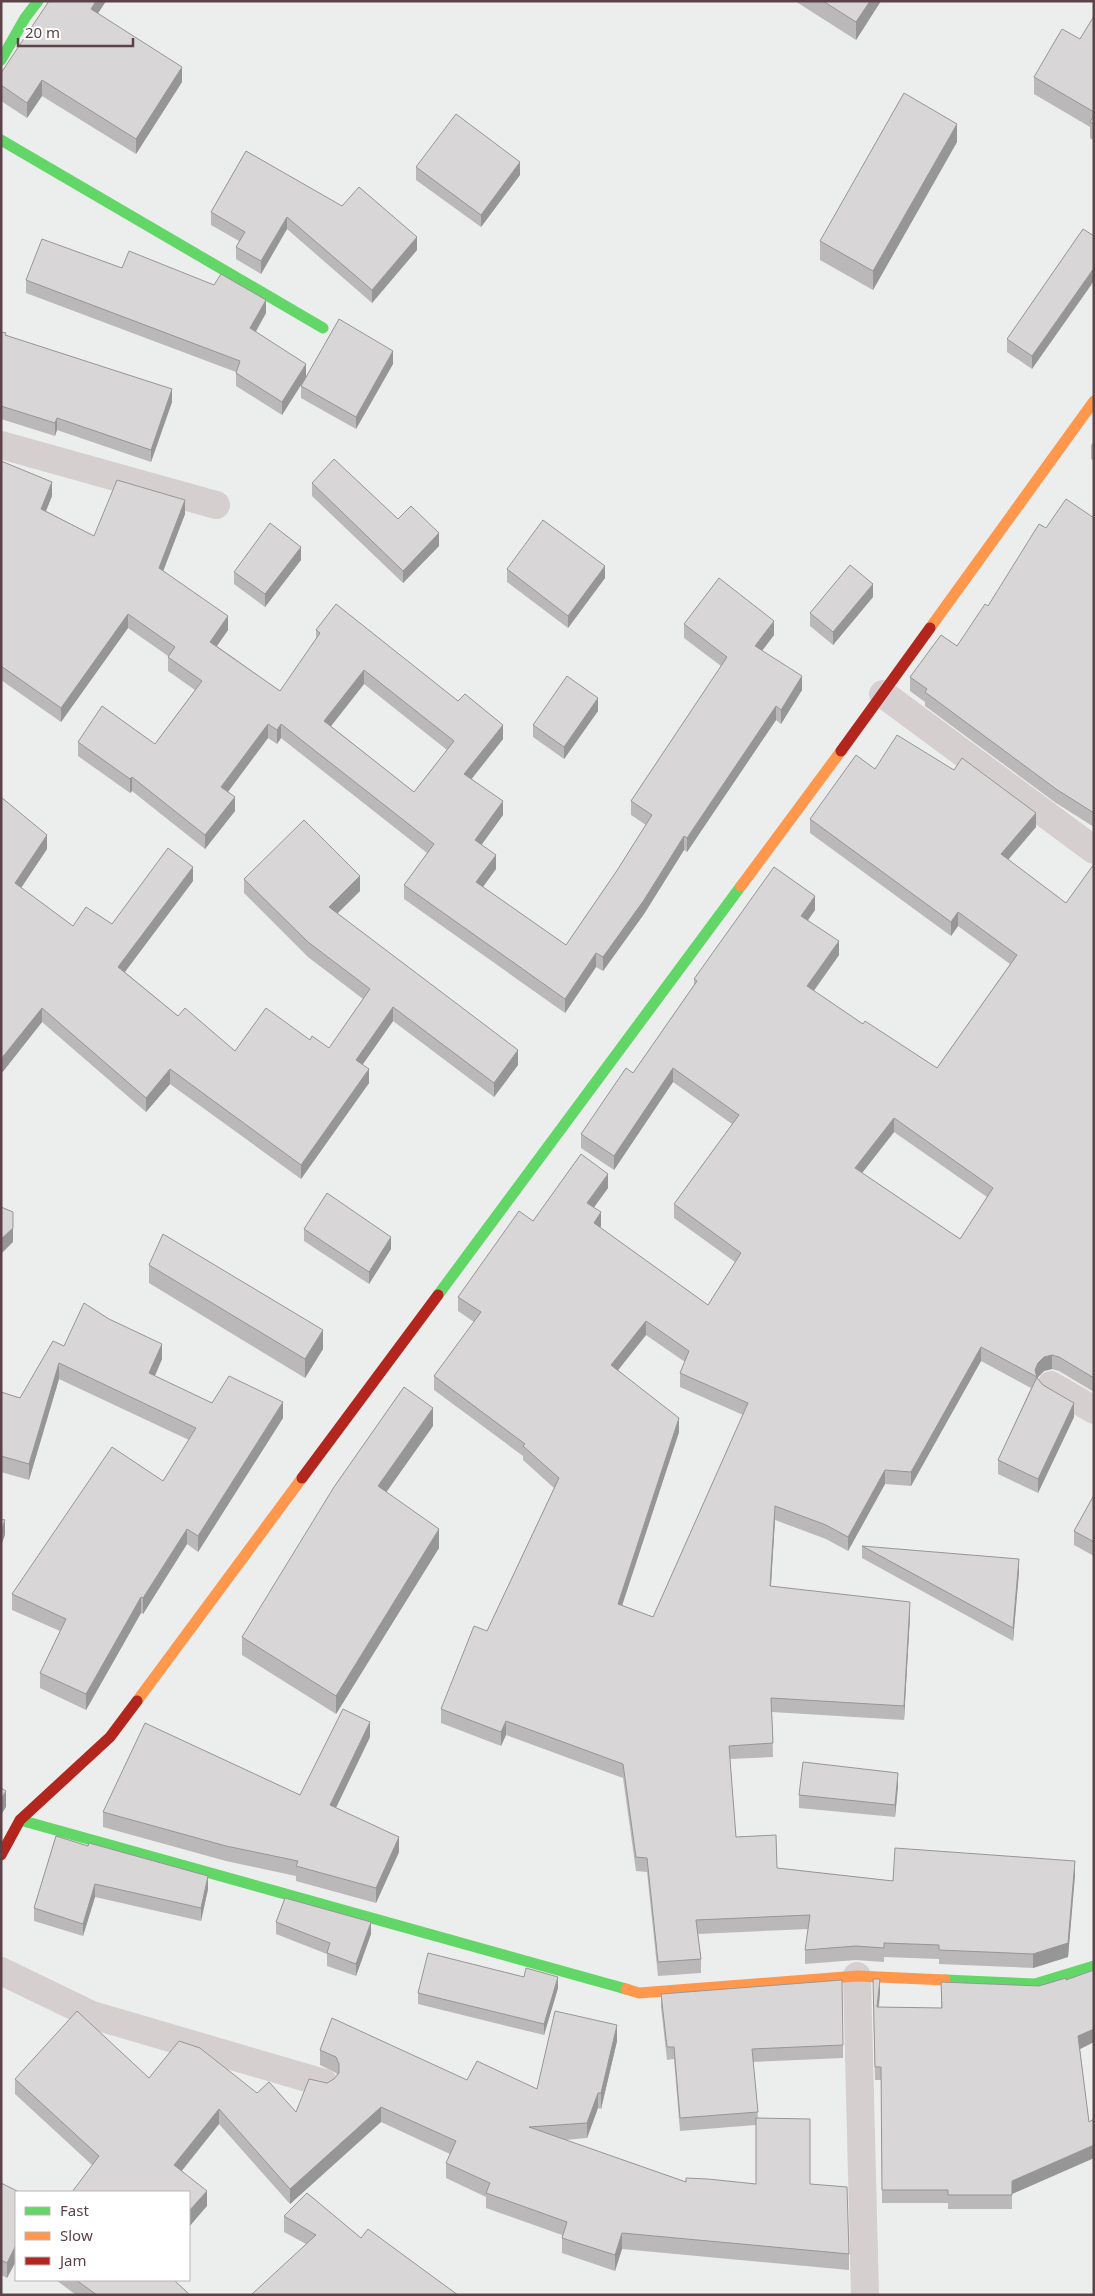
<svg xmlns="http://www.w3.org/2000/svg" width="1095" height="2296" viewBox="0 0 1095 2296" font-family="'Noto Sans',sans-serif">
  <rect width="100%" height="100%" fill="#eceeed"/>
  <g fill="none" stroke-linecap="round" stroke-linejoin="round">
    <g stroke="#d5cfd0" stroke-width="28">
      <polyline points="1,445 216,505"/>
      <polyline points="883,694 1094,850"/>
      <polyline points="1051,1385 1094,1410"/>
      <polyline points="1,1971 92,2015 324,2083"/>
      <polyline points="857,1976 865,2295"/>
    </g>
    <g stroke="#63d668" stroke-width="11">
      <polyline points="1,60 25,18 38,1"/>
      <polyline points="1,140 323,328"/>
      <polyline points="438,1295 741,886"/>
      <polyline points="20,1820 626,1989"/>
      <polyline points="945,1980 1035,1984 1094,1966"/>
    </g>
    <g stroke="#ff974d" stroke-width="11">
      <polyline points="930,628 1094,401"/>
      <polyline points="741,886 841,751"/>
      <polyline points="137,1701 302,1478"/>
      <polyline points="626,1989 639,1993 857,1976 945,1980"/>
    </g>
    <g stroke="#b3261e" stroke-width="11">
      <polyline points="841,751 930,628"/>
      <polyline points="302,1478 438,1295"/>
      <polyline points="1,1855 20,1820 110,1737 137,1701"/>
    </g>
  </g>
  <g fill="#bab8b8" fill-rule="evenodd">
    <polygon points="106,1 98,13 182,82 136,154 42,96 27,118 1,101 1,73"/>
    <polygon points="795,1 881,1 856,40"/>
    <polygon points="1094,16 1094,141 1090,138 1090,127 1034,94 1034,77 1080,39"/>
    <polygon points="957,142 873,290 820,260 820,241"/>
    <polygon points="246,151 417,250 372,303 287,229 261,274 236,259 236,247 239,241 211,225 211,212"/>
    <polygon points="416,167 520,175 481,227 416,180"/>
    <polygon points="1083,229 1032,369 1007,352 1007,339"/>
    <polygon points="122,268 266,313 256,332 306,377 393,364 356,429 301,398 301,386 305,379 282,415 236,386 236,372 26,293 26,280"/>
    <polygon points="1,332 6,335 172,402 151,462 57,430 55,436 1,419"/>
    <polygon points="1094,442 1094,461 1091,459 1091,445"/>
    <path d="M1,461L52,496L46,511L94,536L185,514L163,571L228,630L217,646L280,691L316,639V630L503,739L472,779L503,815L481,845L496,869L483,887L566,945L616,872L646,825L631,815V801L721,666L684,638V624L774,635L762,651L802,690L781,724L776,720L687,852L684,850L644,914L603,971L596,967L565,1013L404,899V885L427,853L281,738L277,744L268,738L228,792L235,811L205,849L132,791L130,793L78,756V742L155,744L195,690L168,671V656L128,628L61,722L1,680ZM364,684L447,750L414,792L331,726Z"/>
    <polygon points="312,483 398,519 439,546 403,583 312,496"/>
    <polygon points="1094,518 1094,827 1056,803 925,706 925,702 910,691 910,677 957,646 988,606 1046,528"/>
    <polygon points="301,560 265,607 234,584 234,572"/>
    <polygon points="507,569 605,578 568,628 507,582"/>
    <polygon points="873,597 833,645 810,626 810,613"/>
    <polygon points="598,711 564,759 533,737 533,725"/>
    <path d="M875,769L1036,827L1008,860L1066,903L1094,864V1392L1059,1371L1052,1369L1044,1371L1037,1378L1074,1417L1038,1493L998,1474V1460L1031,1388L981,1361L911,1486L885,1484L848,1551L826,1539L775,1520L771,1586L910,1616L904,1720L772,1712L773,1757L730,1759L736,1837L777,1868L893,1881L1075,1875L1068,1957L1033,1968L939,1964V1959L884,1957V1962L856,1960L805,1964V1950L808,1929L698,1934L701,1959V1973L658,1976L647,1872L636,1871L623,1778L506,1735L501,1746L441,1723V1709L487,1631L554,1488L523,1460V1456L434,1390V1376L474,1322L458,1311V1297L533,1221L608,1188L594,1207L601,1226L600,1228L708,1305L735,1262L674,1218V1204L732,1124L673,1082L614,1170L581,1148V1134L633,1073L694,985V979L815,910L808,920L839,955L814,991L863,1024L937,1068L1010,964L958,926L951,936L810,833V819ZM894,1132L987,1197L960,1239L862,1173ZM646,1335L685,1362L680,1373V1387L743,1415L653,1617L622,1605L679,1432L618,1370Z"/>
    <polygon points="1,797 47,849 21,888 73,926 112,924 193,881 125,972 178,1016 235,1051 310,1040 329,1048 363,999 308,957 244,893 244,879 360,891 337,913 518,1065 494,1097 393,1021 363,1064 369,1083 301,1179 170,1084 146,1112 42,1022 1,1074"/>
    <polygon points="304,1229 391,1249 369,1284 304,1241"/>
    <polygon points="149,1265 323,1349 305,1378 149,1283"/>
    <polygon points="64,1346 162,1359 155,1376 212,1403 283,1418 198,1552 187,1544 143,1614 141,1613 86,1710 40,1688 40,1673 60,1631 12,1610 12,1594 163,1481 189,1440 59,1379 29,1480 1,1472 1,1392 20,1398"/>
    <polygon points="433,1426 386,1492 439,1548 336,1714 242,1655 242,1637"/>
    <polygon points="1094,1495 1094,1556 1074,1545 1074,1531"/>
    <polygon points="862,1546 1019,1572 1013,1641 862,1558"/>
    <polygon points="370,1737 336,1808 399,1852 376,1903 296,1881 296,1876 226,1861 103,1827 103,1812 300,1795"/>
    <polygon points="898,1786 895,1817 799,1808 799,1795"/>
    <polygon points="56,1836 208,1889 201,1921 95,1897 83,1936 34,1921 34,1908"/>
    <polygon points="276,1922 371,1934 356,1976 327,1966 327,1954 276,1934"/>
    <polygon points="1094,1970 1094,2042 1080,2049 1089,2122 1094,2119 1094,2158 1012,2194 1012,2209 948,2209 948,2203 882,2203 881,2080 875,2080 873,1992 880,1993 879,2007 941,2008 941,1982 1039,1986 1066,1980"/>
    <polygon points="558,1988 544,2035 418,2004 418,1993"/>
    <polygon points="661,1994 843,2045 843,2058 753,2062 758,2118 810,2184 849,2254 849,2270 622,2249 615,2271 562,2253 562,2235 486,2208 486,2197 446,2178 446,2163 450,2154 381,2122 290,2204 219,2124 182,2171 207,2206 92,2165 15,2094 15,2079 149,2078 257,2093 296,2112 327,2083 334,2079 337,2075 336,2073 320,2065 320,2050 467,2080 537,2089 617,2041 601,2109 598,2108 587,2138 565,2140 686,2182 756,2184 756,2125 680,2131 674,2059 667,2060 661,2007"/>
    <polygon points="1,2183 16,2192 16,2261 7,2278 1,2275"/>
    <polygon points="284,2216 361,2238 436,2279 306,2244 284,2232"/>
    <polygon points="56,2280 174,2280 190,2295 76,2295"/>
  </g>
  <g fill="#979696">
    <polygon points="96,1 106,1 91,24 91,9"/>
    <polygon points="870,1 881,1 856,40 856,22"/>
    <polygon points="182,67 182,82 136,154 136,139"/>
    <polygon points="42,80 42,96 27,118 27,103"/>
    <polygon points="957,124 957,142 873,290 873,271"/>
    <polygon points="520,162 520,175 481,227 481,215"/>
    <polygon points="287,217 287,229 261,274 261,261"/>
    <polygon points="417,237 417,250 372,303 372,290"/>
    <polygon points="1094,268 1094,281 1032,369 1032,356"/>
    <polygon points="266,300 266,313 250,341 250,328"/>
    <polygon points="393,351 393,364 356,429 356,417"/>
    <polygon points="306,364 306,377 282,415 282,402"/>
    <polygon points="172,389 172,402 151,462 151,450"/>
    <polygon points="57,418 57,430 55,436 55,423"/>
    <polygon points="52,482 52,496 41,523 41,509"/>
    <polygon points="185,500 185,514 159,582 159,568"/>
    <polygon points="439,533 439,546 403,583 403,571"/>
    <polygon points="301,547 301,560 265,607 265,594"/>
    <polygon points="605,566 605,578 568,628 568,616"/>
    <polygon points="873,584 873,597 833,645 833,632"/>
    <polygon points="128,614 128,628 61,722 61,708"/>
    <polygon points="228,616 228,630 210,656 210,642"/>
    <polygon points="774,621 774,635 755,660 755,646"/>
    <polygon points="364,670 364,684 324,735 324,721"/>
    <polygon points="802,676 802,690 781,724 781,710"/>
    <polygon points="598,698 598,711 564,759 564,747"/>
    <polygon points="776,706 776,720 687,852 687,838"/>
    <polygon points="268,724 268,738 221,801 221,787"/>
    <polygon points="281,724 281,738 277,744 277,730"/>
    <polygon points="503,725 503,739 464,788 464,774"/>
    <polygon points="132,777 132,791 130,793 130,779"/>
    <polygon points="235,797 235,811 205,849 205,835"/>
    <polygon points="503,801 503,815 475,854 475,840"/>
    <polygon points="1036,813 1036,827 1001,868 1001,854"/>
    <polygon points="47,835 47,849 15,897 15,883"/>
    <polygon points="684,836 684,850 644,914 603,971 603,957"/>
    <polygon points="496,855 496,869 476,896 476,882"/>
    <polygon points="193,867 193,881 118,981 118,967"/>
    <polygon points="360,876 360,891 329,922 329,907"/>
    <polygon points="815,896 815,910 801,930 801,916"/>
    <polygon points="958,912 958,926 951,936 951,922"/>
    <polygon points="839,941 839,955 807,1000 807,986"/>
    <polygon points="596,953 596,967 565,1013 565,999"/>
    <polygon points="393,1007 393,1021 356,1074 356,1060"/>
    <polygon points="42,1008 42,1022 1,1074 1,1059"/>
    <polygon points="518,1050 518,1065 494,1097 494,1083"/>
    <polygon points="673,1068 673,1082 614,1170 614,1156"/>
    <polygon points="170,1069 170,1084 146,1112 146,1098"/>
    <polygon points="369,1069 369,1083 301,1179 301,1165"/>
    <polygon points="894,1118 894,1132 855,1182 855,1168"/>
    <polygon points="608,1174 608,1188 587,1217 587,1203"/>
    <polygon points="601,1212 601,1226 594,1237 594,1223"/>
    <polygon points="13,1228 13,1242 1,1254 1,1239"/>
    <polygon points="391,1237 391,1249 369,1284 369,1272"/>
    <polygon points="646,1321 646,1335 611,1379 611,1365"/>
    <polygon points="323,1330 323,1349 305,1378 305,1359"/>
    <polygon points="162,1344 162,1359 149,1389 149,1373"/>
    <polygon points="981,1347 981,1361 911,1486 911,1472"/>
    <polygon points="1052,1355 1052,1369 1044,1371 1038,1377 1037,1380 1035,1370 1038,1363 1044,1357"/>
    <polygon points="59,1363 59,1379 29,1480 29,1464"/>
    <polygon points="283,1402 283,1418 198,1552 198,1536"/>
    <polygon points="1074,1403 1074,1417 1038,1493 1038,1479"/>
    <polygon points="433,1408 433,1426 378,1504 378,1486"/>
    <polygon points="679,1418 679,1432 618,1618 618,1604"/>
    <polygon points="885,1470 885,1484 848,1551 848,1537"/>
    <polygon points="775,1506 775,1520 770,1600 770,1586"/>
    <polygon points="5,1520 5,1535 1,1546 1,1531"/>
    <polygon points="187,1529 187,1544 143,1614 143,1598"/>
    <polygon points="439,1529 439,1548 336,1714 336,1696"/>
    <polygon points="1019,1559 1019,1572 1013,1641 1013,1628"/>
    <polygon points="141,1597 141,1613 86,1710 86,1694"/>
    <polygon points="910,1602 910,1616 904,1720 904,1706"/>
    <polygon points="506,1721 506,1735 501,1746 501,1732"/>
    <polygon points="370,1722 370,1737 330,1820 330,1805"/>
    <polygon points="898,1773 898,1786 895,1817 895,1805"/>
    <polygon points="6,1791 6,1807 1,1815 1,1799"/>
    <polygon points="399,1837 399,1852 376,1903 376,1888"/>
    <polygon points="1075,1861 1075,1875 1068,1957 1033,1968 1033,1954"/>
    <polygon points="208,1876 208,1889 201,1921 201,1908"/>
    <polygon points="95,1884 95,1897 83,1936 83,1924"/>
    <polygon points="371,1922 371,1934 356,1976 356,1964"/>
    <polygon points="558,1977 558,1988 544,2035 544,2024"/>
    <polygon points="880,1979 880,1993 877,2020 877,2007"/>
    <polygon points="617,2025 617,2041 601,2109 601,2093"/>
    <polygon points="1094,2029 1094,2042 1078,2050 1078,2036"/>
    <polygon points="598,2093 598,2108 587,2138 587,2123"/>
    <polygon points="381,2107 381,2122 290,2204 290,2189"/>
    <polygon points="219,2109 219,2124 174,2180 174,2165"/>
    <polygon points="1094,2145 1094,2158 1012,2194 1012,2181"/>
    <polygon points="207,2191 207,2206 189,2227 189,2211"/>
    <polygon points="622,2233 622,2249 615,2271 615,2255"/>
    <polygon points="16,2245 16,2261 7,2278 7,2263"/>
  </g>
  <g fill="#d8d6d6" stroke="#979696" fill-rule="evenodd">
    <polygon points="49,1 96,1 91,9 182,67 136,139 42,80 27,103 1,85 1,73"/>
    <polygon points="823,1 870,1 856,22"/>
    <polygon points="1094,16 1094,112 1034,77 1062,29 1080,39"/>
    <polygon points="904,93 957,124 873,271 820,241"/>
    <polygon points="456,114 520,162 481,215 416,167"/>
    <polygon points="1094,115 1094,124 1090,122"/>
    <polygon points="246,151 342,206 359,187 417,237 372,290 287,217 261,261 236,247 245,232 211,212"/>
    <polygon points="1083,229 1094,236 1094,268 1032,356 1007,339"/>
    <polygon points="42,239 122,268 129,251 214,285 221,274 266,300 250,328 306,364 282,402 236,373 240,361 26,280"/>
    <polygon points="339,319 393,351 356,417 301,386"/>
    <polygon points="1,332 6,333 5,335 172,389 151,450 57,418 55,423 1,406"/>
    <polygon points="334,459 398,519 411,506 439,533 403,571 312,483"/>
    <path d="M1,461L52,482L41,509L94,536L117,480L185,500L159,568L228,616L210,642L280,691L320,633L316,630L336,604L458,701L465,694L503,725L464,774L503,801L475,840L496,855L476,882L566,945L616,872L652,815L631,801L727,657L684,624L719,578L774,621L755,646L802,676L781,710L776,706L687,838L684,836L644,900L603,957L596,953L565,999L404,885L434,844L281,724L277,730L268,724L221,787L235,797L205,835L132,777L130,779L78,742L102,706L155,744L202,681L168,657L175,647L128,614L61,708L1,666ZM364,670L454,741L414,792L324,721Z"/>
    <polygon points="1066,499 1094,518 1094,813 1056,789 925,692 927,689 910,677 941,635 957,646 985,604 988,606 1039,524 1046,528"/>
    <polygon points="543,520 605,566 568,616 507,569"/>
    <polygon points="270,523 301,547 265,594 234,572"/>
    <polygon points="850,565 873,584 833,632 810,613"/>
    <polygon points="567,676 598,698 564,747 533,725"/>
    <path d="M897,735L954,770L962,758L1036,813L1001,854L1066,903L1094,864V1378L1059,1357L1052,1355L1044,1357L1038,1363L1035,1370L1037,1378L1043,1385L1074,1403L1038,1479L998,1460L1037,1377L981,1347L911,1472L885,1470L848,1537L826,1525L775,1506L770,1586L910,1602L904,1706L771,1698L773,1743L729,1746L736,1837L776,1835L777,1868L893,1881L895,1848L1075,1861L1068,1943L1033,1954L939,1950V1945L884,1943V1948L856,1946L805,1950L810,1915L696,1920L701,1959L658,1962L647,1858L636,1857L623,1764L506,1721L501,1732L441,1709L474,1626L487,1631L559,1478L523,1446L525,1444L434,1376L481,1312L458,1297L519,1211L533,1221L581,1154L608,1174L587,1203L601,1212L594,1223L708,1305L741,1253L674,1204L739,1115L673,1068L614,1156L581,1134L626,1068L633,1073L697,981L694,979L774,867L815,896L801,916L839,941L807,986L863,1024L865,1021L937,1068L1017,955L958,912L951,922L810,819L856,755L875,769ZM894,1118L993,1188L960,1239L855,1168ZM646,1321L689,1351L680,1373L748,1403L653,1617L618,1604L679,1418L611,1365Z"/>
    <polygon points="1,797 47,835 15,883 73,926 86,907 112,924 168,848 193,867 118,967 178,1016 185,1008 235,1051 266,1008 310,1040 312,1036 329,1048 370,989 308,942 244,879 304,820 360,876 329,907 518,1050 494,1083 393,1007 356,1060 369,1069 301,1165 170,1069 146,1098 42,1008 1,1059"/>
    <polygon points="327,1193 391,1237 369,1272 304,1229"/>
    <polygon points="1,1207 13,1212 13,1228 1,1239"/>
    <polygon points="163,1234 323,1330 305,1359 149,1265"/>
    <polygon points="84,1303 109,1319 162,1344 149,1373 212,1403 229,1376 283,1402 198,1536 187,1529 143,1598 141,1597 86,1694 40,1673 66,1619 12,1594 112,1447 163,1481 196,1428 59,1363 29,1464 1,1456 1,1392 20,1398 53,1341 64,1346"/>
    <polygon points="404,1387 433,1408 378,1486 439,1529 336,1696 242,1637 334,1487"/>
    <polygon points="1094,1495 1094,1542 1074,1531"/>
    <polygon points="1,1519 5,1520 1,1531"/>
    <polygon points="862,1546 1019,1559 1013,1628"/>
    <polygon points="343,1709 370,1722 330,1805 399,1837 376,1888 296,1866 298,1861 226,1846 103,1812 145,1723 300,1795"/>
    <polygon points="803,1762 898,1773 895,1805 799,1795"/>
    <polygon points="1,1788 6,1791 1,1799"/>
    <polygon points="56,1836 88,1846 89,1843 208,1876 201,1908 95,1884 83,1924 34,1908"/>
    <polygon points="285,1898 371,1922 356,1964 327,1953 330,1943 276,1922"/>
    <polygon points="428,1953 524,1977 526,1968 558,1977 544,2024 418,1993"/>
    <polygon points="1094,1970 1094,2029 1078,2036 1089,2122 1094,2119 1094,2145 1012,2181 1012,2195 948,2195 948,2190 882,2190 881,2067 875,2067 873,1979 880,1979 877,2007 942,2008 941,1982 1039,1986 1066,1978 1066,1980"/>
    <polygon points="842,1980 843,2045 752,2049 758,2112 680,2118 674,2047 667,2047 661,1994"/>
    <polygon points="77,2011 149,2078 179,2041 200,2048 257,2093 269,2082 296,2112 309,2079 327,2083 334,2079 339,2073 339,2064 336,2057 320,2050 332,2018 467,2080 477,2061 537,2089 555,2011 617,2025 601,2093 598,2093 587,2123 529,2127 686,2182 686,2178 708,2179 756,2184 756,2118 810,2119 810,2184 847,2187 849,2254 622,2233 615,2255 562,2238 567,2222 486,2193 490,2183 446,2163 456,2141 381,2107 290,2189 219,2109 174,2165 207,2191 189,2211 189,2192 72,2192 99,2156 15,2079"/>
    <polygon points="1,2183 19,2192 16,2192 16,2245 7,2263 1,2260"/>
    <polygon points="307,2193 361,2238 368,2229 436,2279 458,2295 251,2295 316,2235 284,2216"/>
    <polygon points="76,2280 174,2280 190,2295 97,2295"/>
  </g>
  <rect width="1095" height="2296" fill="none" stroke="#5b4248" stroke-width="5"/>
  <rect x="15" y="2191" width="175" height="90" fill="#ffffff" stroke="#bdb3b6"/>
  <rect x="25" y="2207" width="25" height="8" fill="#63d668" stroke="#bdb3b6"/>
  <text x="60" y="2216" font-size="15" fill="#5b4248">Fast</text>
  <rect x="25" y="2232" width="25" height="8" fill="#ff974d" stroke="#bdb3b6"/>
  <text x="60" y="2241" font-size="15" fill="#5b4248">Slow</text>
  <rect x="25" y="2257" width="25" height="8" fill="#b3261e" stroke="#bdb3b6"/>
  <text x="60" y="2266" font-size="15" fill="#5b4248">Jam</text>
  <path d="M18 38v8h115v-8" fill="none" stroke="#5b4248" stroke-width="2.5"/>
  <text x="25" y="38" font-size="15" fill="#5b4248" stroke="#ffffff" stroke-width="4" paint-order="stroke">20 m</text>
</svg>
